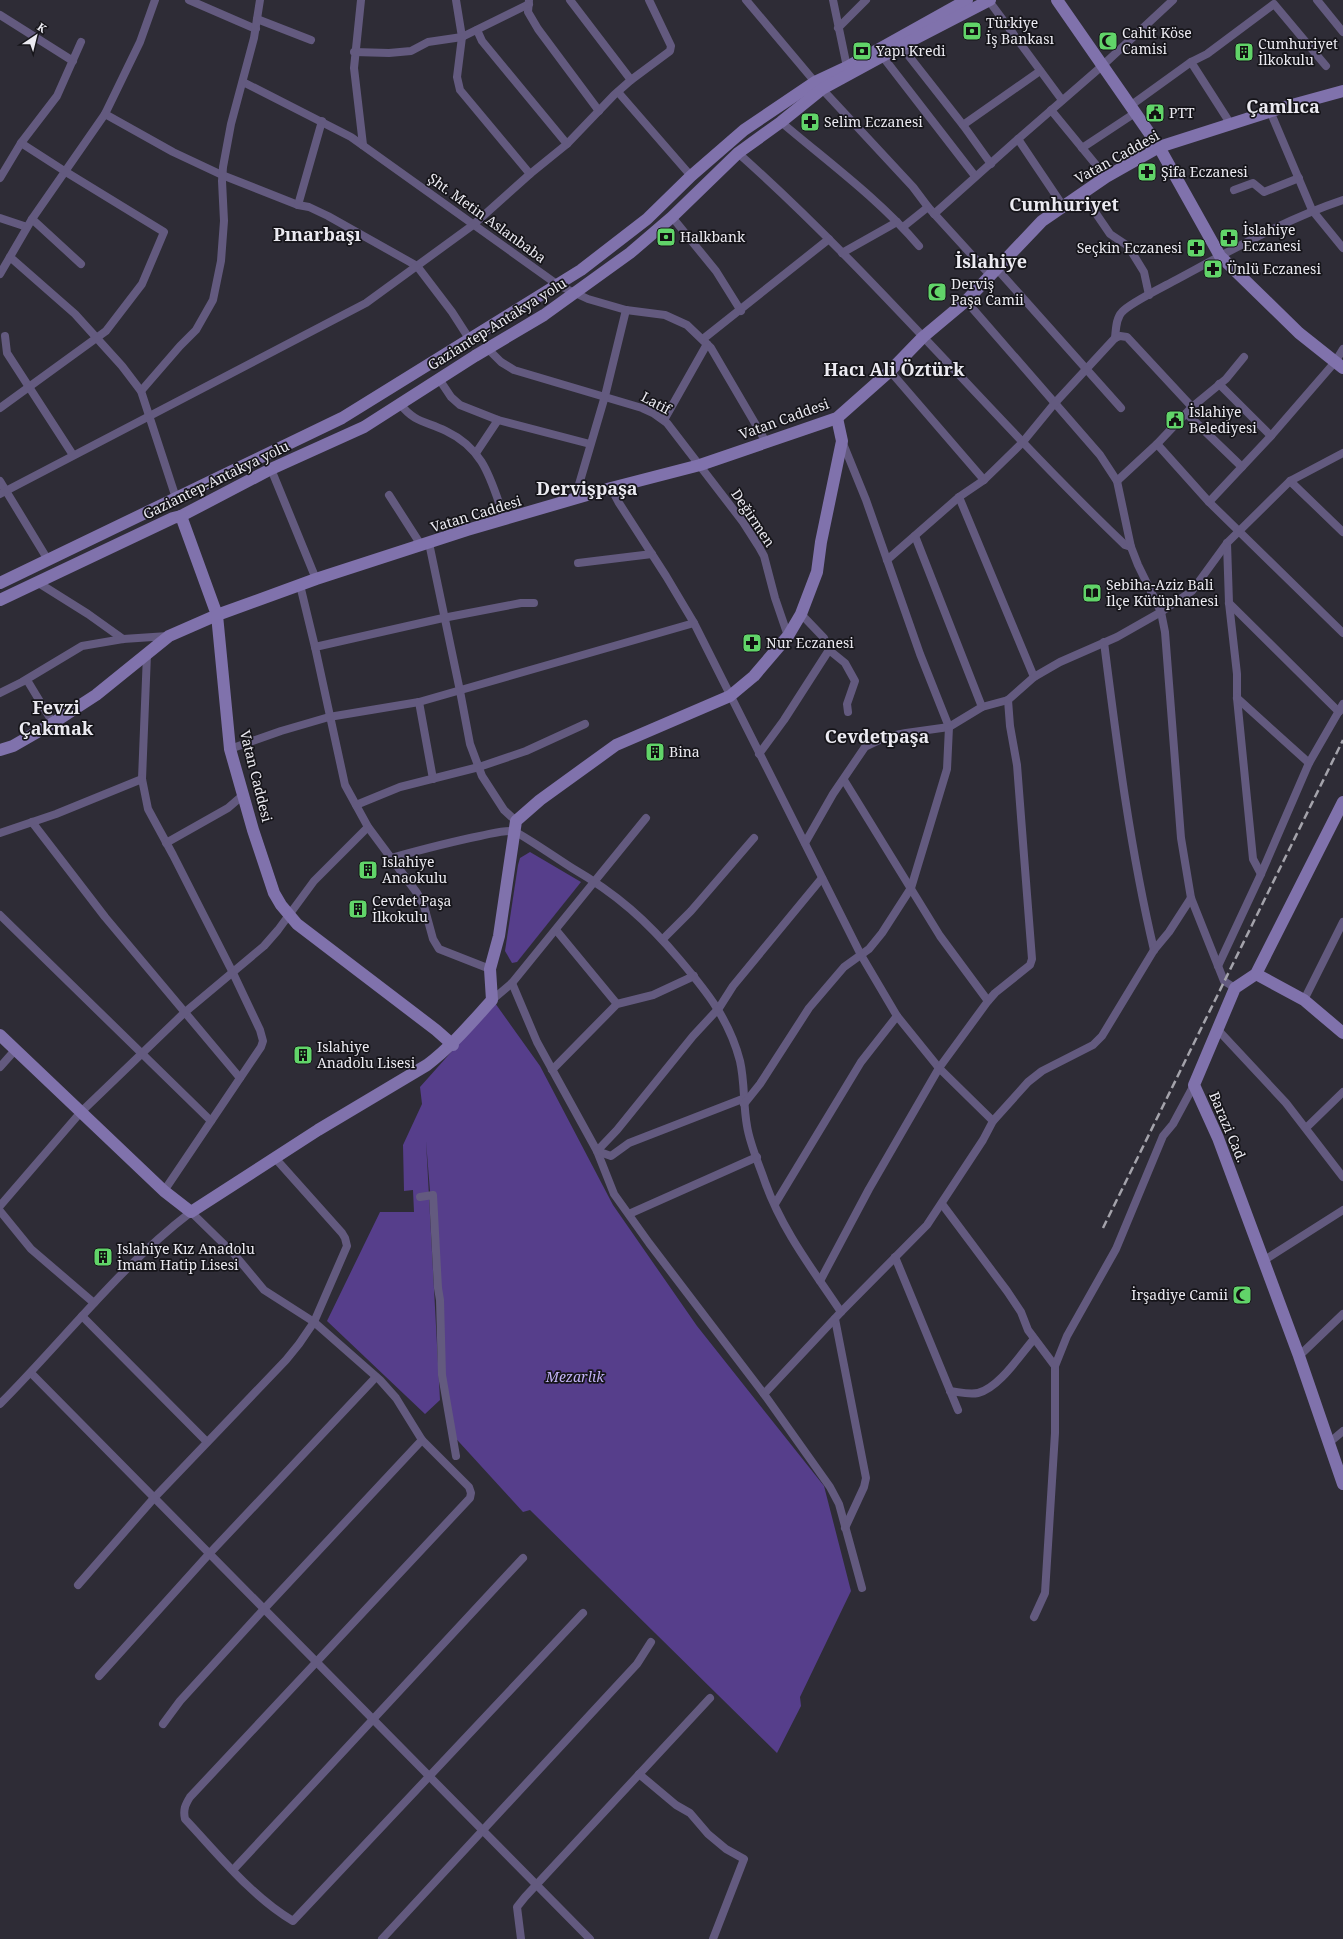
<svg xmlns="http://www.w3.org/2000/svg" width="1343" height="1939" viewBox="0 0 1343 1939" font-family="'Noto Serif',serif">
  <rect width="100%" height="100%" fill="#2e2c36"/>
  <g fill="#563e8b">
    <polygon points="530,852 581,882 517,962 512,963 505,951 518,865 520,858"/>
    <polygon points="495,1003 540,1066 613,1205 697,1326 824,1486 851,1591 800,1697 801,1706 777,1753 530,1510 523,1512 449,1431 426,1141 440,1400 425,1414 327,1321 380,1212 414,1212 413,1190 404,1191 403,1145 422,1104 420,1087"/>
  </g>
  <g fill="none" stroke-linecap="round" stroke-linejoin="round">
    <g stroke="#635a7f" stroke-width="8">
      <polyline points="189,0 256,29"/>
      <polyline points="361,0 354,68 363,145"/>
      <polyline points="456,0 462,37 457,77 460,90 530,174"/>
      <polyline points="529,0 528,12 538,29 599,111"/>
      <polyline points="570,0 631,80"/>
      <polyline points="746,0 815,82"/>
      <polyline points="833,0 847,67"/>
      <polyline points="1317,0 1343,32"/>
      <polyline points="989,1 1062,100"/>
      <polyline points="0,15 73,61"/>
      <polyline points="257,19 311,40"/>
      <polyline points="838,28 866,0"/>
      <polyline points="477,30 482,41 567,144"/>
      <polyline points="901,46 963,125 991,164"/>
      <polyline points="354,52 389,53 411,51 428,42 462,37 529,4"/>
      <polyline points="883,57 975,176"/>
      <polyline points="243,82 351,137 558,285 588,299 626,310 665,315 687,325 711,348 766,442"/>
      <polyline points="822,89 913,187 928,207 990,275"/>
      <polyline points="618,92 691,176"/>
      <polyline points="1130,106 1191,62"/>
      <polyline points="1051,110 1106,177"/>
      <polyline points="1270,111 1312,210 1343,248"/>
      <polyline points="105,114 173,152 222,175 298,205 309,207 328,216 417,266 452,312 470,340"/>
      <path d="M781,122C828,162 879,199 919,246"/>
      <polyline points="1230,123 1191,62 1207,54 1274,4 1326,66"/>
      <polyline points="963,125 1040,71"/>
      <polyline points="1082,148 1135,113"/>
      <path d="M738,153C875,275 992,418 1125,545L1131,547"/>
      <polyline points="0,178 21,143 57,96 81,42"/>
      <polyline points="1234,190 1253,183 1264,192 1299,178"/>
      <polyline points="1082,193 1110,234 1128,246 1144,272 1149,295"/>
      <polyline points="298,205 322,121"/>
      <polyline points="1063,206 1018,139 1102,66 1173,0"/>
      <polyline points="934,214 1018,139"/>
      <polyline points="672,217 716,271 741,311"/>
      <polyline points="0,218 27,227"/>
      <polyline points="32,219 81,264"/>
      <polyline points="903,227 928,207"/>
      <polyline points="842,253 897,222"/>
      <polyline points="10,257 75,314 122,366 141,391 176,498"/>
      <polyline points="997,269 1121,408"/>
      <polyline points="0,274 32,219 105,114 140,42 155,0"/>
      <polyline points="966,301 1100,455 1117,481 1131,547 1138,565 1161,612 1165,632 1181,838 1191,898 1224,981 1235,988"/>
      <polyline points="5,336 7,353 73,455"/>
      <path d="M1115,338C1116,329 1116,318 1122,312C1130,303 1161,288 1172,282C1228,252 1283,220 1343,200"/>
      <polyline points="703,339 829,239"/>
      <polyline points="488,349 501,362 514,370 642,408 653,413 667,423 743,522 759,547 764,556 775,598 788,636"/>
      <polyline points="890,371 984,480"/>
      <polyline points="439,379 451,397 460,405 498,420 590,444"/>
      <polyline points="1219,384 1271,436"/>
      <polyline points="141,391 180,346 196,330 213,300 221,261 224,221 222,181 223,167 231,124 254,38 260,0"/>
      <path d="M400,404C415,423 426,421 446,431C486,450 491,482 505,520"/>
      <polyline points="0,408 106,331 142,284 164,232 66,172 21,143"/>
      <polyline points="1187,414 1242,467"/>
      <polyline points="664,420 707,344"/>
      <polyline points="1157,444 1209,502 1343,633"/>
      <polyline points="476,453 498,420"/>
      <polyline points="271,469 316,579"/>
      <polyline points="0,481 48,560"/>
      <polyline points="1117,481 1157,444 1192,407 1226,379 1244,357"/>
      <polyline points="1290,481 1343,532"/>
      <polyline points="611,488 619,503 666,576 694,623 861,955 897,1016 939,1068 993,1121"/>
      <polyline points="0,494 366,303 473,225 530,174 567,144 614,95 631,80 670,51 671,46 649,0"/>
      <polyline points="389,495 421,545"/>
      <polyline points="959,497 1034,677"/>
      <polyline points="575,498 605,396 626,310"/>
      <polyline points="1209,502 1271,436 1335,362 1343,349"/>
      <polyline points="915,536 982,707"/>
      <polyline points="429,543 460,691 470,744 482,776 504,810 516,821"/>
      <polyline points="1227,543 1229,603 1237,674 1237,698 1253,859 1261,874"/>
      <polyline points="887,560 959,497 984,480 1022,443 1054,404 1115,338 1120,336 1127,337 1192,407"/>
      <polyline points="578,563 652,554"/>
      <polyline points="37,582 88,614 123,639"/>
      <polyline points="300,585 315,647 345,785 368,827 417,893 424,906 433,939 439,949 490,969"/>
      <polyline points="1229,603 1339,712"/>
      <polyline points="801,614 824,638 829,650"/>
      <path d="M1104,642C1117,745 1130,849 1154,950"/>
      <polyline points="315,647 443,618 521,603 534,603"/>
      <polyline points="147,654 142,779 148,809 173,855 233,973 260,1030 263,1041 261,1047 164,1191"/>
      <polyline points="27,680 53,723"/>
      <polyline points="0,693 22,682 82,646 123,639 168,636"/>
      <polyline points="1237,698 1309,763"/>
      <polyline points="419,702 433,779"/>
      <polyline points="230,749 281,731 329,717 419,702 694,623"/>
      <polyline points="759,754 784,720 829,650 845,663 855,681 847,704 848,712"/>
      <polyline points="844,780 940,936 988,1001"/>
      <polyline points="356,805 400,787 479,767 526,751 585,724"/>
      <polyline points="32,822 105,917 240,1078"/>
      <polyline points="0,833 56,814 142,779"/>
      <polyline points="166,843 228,808 243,795"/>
      <polyline points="805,843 833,794 865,747 886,737 906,733 949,727 982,707 1008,700 1034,677 1060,662 1117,637 1161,612 1192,591 1227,543 1290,481 1343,453"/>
      <path d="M391,858C420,850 450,842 480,836C491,834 502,830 513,831C519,832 562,862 572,868C617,894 647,921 680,960C707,992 729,1019 740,1061C745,1083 743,1104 747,1126C750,1145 759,1164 765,1182C782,1230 813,1270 841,1312"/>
      <polyline points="0,915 211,1121"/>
      <polyline points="556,930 617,1004"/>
      <polyline points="663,939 691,911 754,838"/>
      <polyline points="1218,966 1261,874 1309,763 1343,704"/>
      <polyline points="512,983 537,1042 597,1151 614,1194 649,1243 764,1394 830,1487 839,1504 862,1588"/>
      <polyline points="492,1000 512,983 646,818"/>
      <polyline points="1304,1000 1343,922"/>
      <polyline points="1218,1030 1286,1103 1343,1177"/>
      <polyline points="0,1067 16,1049"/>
      <polyline points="552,1070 617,1004 653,995 694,976"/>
      <polyline points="745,1098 629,1143 611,1156 597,1151 617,1130 693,1036 719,1008 733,986 822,878"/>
      <polyline points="744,1104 760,1084 809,1008 844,967 869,949 882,933 911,888 947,769 949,727 920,654 866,500 842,441"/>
      <polyline points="1306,1128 1343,1092"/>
      <polyline points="420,1197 433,1195 438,1288 440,1300 442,1375 456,1456"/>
      <polyline points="775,1204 861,1062 897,1016"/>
      <polyline points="942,1204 1007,1291 1021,1312 1028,1330 1055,1366 1055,1433 1045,1593 1034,1617"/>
      <polyline points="0,1206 80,1113 184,1013 264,946 278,930 314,881 368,827"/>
      <polyline points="0,1211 31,1249 94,1303"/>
      <polyline points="629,1214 757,1157"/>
      <polyline points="895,1257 958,1410"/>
      <polyline points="1263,1261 1343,1210"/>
      <polyline points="820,1281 869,1189 939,1068 988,1001 995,993 1030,965 1032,959 1017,765 1010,726 1008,700"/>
      <polyline points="82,1316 207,1442"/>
      <polyline points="835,1319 866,1478 864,1487 845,1528"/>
      <polyline points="1299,1356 1343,1314"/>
      <polyline points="1055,1366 1067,1336 1116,1249 1163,1136 1173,1124 1194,1085"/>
      <polyline points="31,1373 590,1939"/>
      <path d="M950,1391C959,1392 969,1395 978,1393C999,1388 1020,1355 1034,1339"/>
      <polyline points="764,1394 841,1312 927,1225 983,1140 993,1121 1028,1082 1042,1071 1093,1045 1102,1036 1154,950 1169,932 1191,898"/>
      <path d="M0,1404C64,1340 119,1267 191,1212L234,1254L264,1290L314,1322L380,1380L396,1398L422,1440L469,1487L471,1493L470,1498L190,1797C185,1805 183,1810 185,1819C219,1855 251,1896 293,1921L583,1613"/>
      <polyline points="1330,1442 1343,1431"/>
      <polyline points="78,1585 154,1498 286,1360 299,1344 314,1322 347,1246 345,1238 342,1233 275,1158"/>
      <polyline points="99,1676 209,1554 376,1377"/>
      <polyline points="163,1724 180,1701 264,1609 422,1440"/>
      <polyline points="639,1774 676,1805 690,1813 708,1834 726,1849 744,1859 713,1939"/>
      <polyline points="233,1870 523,1558"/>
      <polyline points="382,1939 637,1664 651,1642"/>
      <polyline points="521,1939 517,1907 525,1897 710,1698"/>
    </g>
    <g stroke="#8072ac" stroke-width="12">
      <polyline points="1057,0 1159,147 1220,256 1299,333 1343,368"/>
      <polyline points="0,583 342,418 581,270 647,219 691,176 744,130 815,82 847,67 967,0"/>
      <polyline points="0,600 173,518 181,516 271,469 364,427 475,356 544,315 630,253 672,217 738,153 781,122 822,89 901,46 990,0"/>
      <polyline points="0,750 13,746 53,723 96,695 169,636 217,615 181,516"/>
      <polyline points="1343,802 1256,974 1235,988 1194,1085 1218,1138 1299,1356 1343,1484"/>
      <polyline points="1256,974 1304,1000 1343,1033"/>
      <path d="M0,1035L164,1191L191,1212L318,1130L427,1065C452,1046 471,1023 492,1000L490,969L499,936L516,821L540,800L616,745L730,696L754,676L788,636L801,614L817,572L821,542L842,441L837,418"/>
      <polyline points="453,1045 436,1030 297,924 281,905 274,893 253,830 230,749 217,615 316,579 467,530 611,488 700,465 837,418 890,371 923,337 966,301 1042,221 1106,177 1159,147 1281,108 1343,91"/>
    </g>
    <polyline stroke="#a4a3ab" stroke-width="2.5" stroke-dasharray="8 4" stroke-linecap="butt" points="1103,1228 1343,740"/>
  </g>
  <defs>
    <g id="bank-square" transform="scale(1)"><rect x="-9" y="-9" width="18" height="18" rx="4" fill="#61d469" stroke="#16151a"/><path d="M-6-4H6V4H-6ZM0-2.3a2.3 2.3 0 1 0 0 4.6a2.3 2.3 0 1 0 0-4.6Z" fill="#111"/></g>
    <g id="mosque-square" transform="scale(1)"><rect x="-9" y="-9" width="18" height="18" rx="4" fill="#61d469" stroke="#16151a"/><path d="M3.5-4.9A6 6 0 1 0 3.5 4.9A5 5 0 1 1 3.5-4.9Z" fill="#111"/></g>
    <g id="building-square" transform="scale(1)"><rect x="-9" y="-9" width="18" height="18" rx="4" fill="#61d469" stroke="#16151a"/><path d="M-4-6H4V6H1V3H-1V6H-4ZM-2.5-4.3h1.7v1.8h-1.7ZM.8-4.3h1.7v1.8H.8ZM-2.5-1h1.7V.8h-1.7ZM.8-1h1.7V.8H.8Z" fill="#111"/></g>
    <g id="civic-square" transform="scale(1)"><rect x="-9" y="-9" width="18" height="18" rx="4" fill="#61d469" stroke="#16151a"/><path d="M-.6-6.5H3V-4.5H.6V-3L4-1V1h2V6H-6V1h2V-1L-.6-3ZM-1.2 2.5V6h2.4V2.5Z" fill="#111"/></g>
    <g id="pharmacy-square" transform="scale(1)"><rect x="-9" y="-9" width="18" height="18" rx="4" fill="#61d469" stroke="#16151a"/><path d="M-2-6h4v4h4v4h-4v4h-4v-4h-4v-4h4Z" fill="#111"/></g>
    <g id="library-square" transform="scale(1)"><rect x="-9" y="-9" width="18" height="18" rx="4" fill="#61d469" stroke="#16151a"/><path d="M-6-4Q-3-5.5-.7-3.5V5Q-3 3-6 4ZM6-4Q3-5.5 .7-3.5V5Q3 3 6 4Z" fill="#111"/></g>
  </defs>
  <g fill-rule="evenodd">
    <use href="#bank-square" x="972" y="31"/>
    <use href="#mosque-square" x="1108" y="41"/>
    <use href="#bank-square" x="862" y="51"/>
    <use href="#building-square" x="1244" y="52"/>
    <use href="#civic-square" x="1155" y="113"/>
    <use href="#pharmacy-square" x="810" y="122"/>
    <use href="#pharmacy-square" x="1147" y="172"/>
    <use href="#bank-square" x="666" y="237"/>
    <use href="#pharmacy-square" x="1229" y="238"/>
    <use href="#pharmacy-square" x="1196" y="248"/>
    <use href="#pharmacy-square" x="1213" y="269"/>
    <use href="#mosque-square" x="937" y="292"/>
    <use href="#civic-square" x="1175" y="420"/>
    <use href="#library-square" x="1092" y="593"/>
    <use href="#pharmacy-square" x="752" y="643"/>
    <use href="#building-square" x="655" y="752"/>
    <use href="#building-square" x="368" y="870"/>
    <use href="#building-square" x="358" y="909"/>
    <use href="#building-square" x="303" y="1055"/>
    <use href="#building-square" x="103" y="1257"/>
    <use href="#mosque-square" x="1242" y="1295"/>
  </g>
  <g text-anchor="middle" stroke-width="3.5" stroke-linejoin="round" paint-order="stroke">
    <g font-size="14" fill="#ebeaf1" stroke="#16151a" text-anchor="start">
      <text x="986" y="28">Türkiye<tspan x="986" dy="16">İş Bankası</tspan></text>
      <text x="1122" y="38">Cahit Köse<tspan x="1122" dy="16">Camisi</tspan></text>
      <text x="1258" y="49">Cumhuriyet<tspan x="1258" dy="16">İlkokulu</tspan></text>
      <text x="876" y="56">Yapı Kredi</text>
      <text x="1169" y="118">PTT</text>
      <text x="824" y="127">Selim Eczanesi</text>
      <text x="1161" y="177">Şifa Eczanesi</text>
      <text x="1243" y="235">İslahiye<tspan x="1243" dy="16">Eczanesi</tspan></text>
      <text x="680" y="242">Halkbank</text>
      <text x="1182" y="253" text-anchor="end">Seçkin Eczanesi</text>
      <text x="1227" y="274">Ünlü Eczanesi</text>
      <text x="951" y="289">Derviş<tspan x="951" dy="16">Paşa Camii</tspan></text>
      <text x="1189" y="417">İslahiye<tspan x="1189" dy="16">Belediyesi</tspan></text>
      <text x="1106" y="590">Sebiha-Aziz Bali<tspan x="1106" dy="16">İlçe Kütüphanesi</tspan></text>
      <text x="766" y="648">Nur Eczanesi</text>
      <text x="669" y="757">Bina</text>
      <text x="382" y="867">Islahiye<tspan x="382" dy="16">Anaokulu</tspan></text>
      <text x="372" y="906">Cevdet Paşa<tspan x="372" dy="16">İlkokulu</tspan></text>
      <text x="317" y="1052">Islahiye<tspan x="317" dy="16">Anadolu Lisesi</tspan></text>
      <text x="117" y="1254">Islahiye Kız Anadolu<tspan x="117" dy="16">İmam Hatip Lisesi</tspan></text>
      <text x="1228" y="1300" text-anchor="end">İrşadiye Camii</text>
    </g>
    <g font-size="14" fill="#ebeaf1" stroke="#16151a">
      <text transform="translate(1117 157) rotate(-29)" y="5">Vatan Caddesi</text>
      <text transform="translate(487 218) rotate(36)" y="5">Şht. Metin Aslanbaba</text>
      <text transform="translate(497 324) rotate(-32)" y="5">Gaziantep-Antakya yolu</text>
      <text transform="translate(656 403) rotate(28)" y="5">Latif</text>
      <text transform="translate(784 419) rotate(-20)" y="5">Vatan Caddesi</text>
      <text transform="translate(216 480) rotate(-26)" y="5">Gaziantep-Antakya yolu</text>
      <text transform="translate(476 514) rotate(-17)" y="5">Vatan Caddesi</text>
      <text transform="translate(753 518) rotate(56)" y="5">Değirmen</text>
      <text transform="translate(256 776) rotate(76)" y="5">Vatan Caddesi</text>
      <text transform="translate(1228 1127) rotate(67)" y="5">Barazi Cad.</text>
    </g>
    <g font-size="14" font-style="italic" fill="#c2b2f5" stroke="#16151a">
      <text x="575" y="1382">Mezarlık</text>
    </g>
    <g font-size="18" font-weight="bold" fill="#ebeaf1" stroke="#16151a">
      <text x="1283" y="113">Çamlıca</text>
      <text x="1064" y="211">Cumhuriyet</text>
      <text x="317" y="241">Pınarbaşı</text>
      <text x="991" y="268">İslahiye</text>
      <text x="894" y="376">Hacı Ali Öztürk</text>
      <text x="587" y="495">Dervişpaşa</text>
      <text x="56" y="714">Fevzi<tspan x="56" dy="21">Çakmak</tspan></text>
      <text x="877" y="743">Cevdetpaşa</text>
    </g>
  </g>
  <g transform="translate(36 36) rotate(35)" stroke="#16151a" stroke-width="3" paint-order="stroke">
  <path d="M0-3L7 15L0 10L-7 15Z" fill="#ebeaf1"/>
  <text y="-6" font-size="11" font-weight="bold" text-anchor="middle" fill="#ebeaf1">K</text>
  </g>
</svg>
